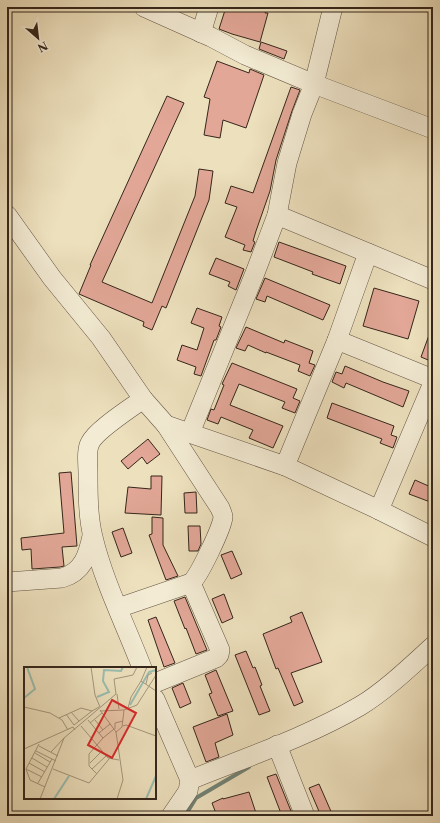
<svg xmlns="http://www.w3.org/2000/svg" width="440" height="823" viewBox="0 0 440 823" font-family="'Libre Caslon Text',serif">
  <rect width="100%" height="100%" fill="#ede0bd"/>
  <filter id="stains"><feTurbulence type="fractalNoise" baseFrequency=".005" numOctaves="4"/><feColorMatrix values="0 0 0 0 .2 0 0 0 0 .09 0 0 0 0 .02 0 0 0 .5 -.17"/></filter>
  <radialGradient id="worn" r=".72"><stop offset=".6" stop-color="#630" stop-opacity="0"/><stop offset="1" stop-color="#630" stop-opacity=".3"/></radialGradient>
  <g fill="none" stroke-linecap="round" stroke-linejoin="round">
    <polyline stroke="#718174" stroke-width="4" points="185,816 196,798 249,767"/>
  </g>
  <g fill="#e2a797" stroke="#35261b">
    <polygon points="226,7 267,7 265,13 268,13 260,42 232,34 219,29"/>
    <polygon points="261,42 287,51 284,59 259,49"/>
    <polygon points="217,61 249,73 250,69 264,75 246,128 223,120 220,138 204,135 210,99 204,97"/>
    <polygon points="291,87 300,90 292,111 276,160 270,191 256,231 253,241 255,242 251,252 243,250 245,245 225,237 237,207 225,203 231,186 253,193"/>
    <polygon points="167,96 184,103 102,282 152,303 195,196 199,169 213,171 209,200 166,308 162,306 152,330 143,326 144,322 79,294 91,265 90,265"/>
    <polygon points="279,242 346,266 340,284 312,274 313,272 274,257"/>
    <polygon points="216,258 244,269 236,290 228,286 230,282 209,274"/>
    <polygon points="265,278 330,305 323,320 267,296 265,302 256,299"/>
    <polygon points="374,288 419,301 408,339 363,326"/>
    <polygon points="197,308 222,317 219,326 221,327 216,340 214,340 201,376 194,374 196,367 177,360 182,345 197,350 204,328 191,323"/>
    <polygon points="246,327 284,343 285,340 313,351 309,363 315,365 310,376 298,371 300,365 266,352 266,353 248,345 245,351 236,348"/>
    <polygon points="432,327 433,328 433,362 421,357"/>
    <polygon points="232,363 297,389 293,398 300,401 295,413 282,408 285,402 239,384 230,405 283,426 273,448 249,438 253,430 221,417 218,424 207,420 211,409 214,410 224,385 222,384"/>
    <polygon points="345,366 383,382 409,391 403,407 346,383 344,388 332,382 336,372 342,374"/>
    <polygon points="332,403 394,426 391,435 397,437 393,448 380,443 382,439 327,418"/>
    <polygon points="148,439 160,454 147,464 142,457 128,469 121,461"/>
    <polygon points="71,472 77,546 62,547 64,566 60,567 32,569 31,549 22,550 21,538 64,533 59,473"/>
    <polygon points="151,476 162,476 161,515 125,513 128,487 151,489"/>
    <polygon points="415,480 433,488 433,503 409,494"/>
    <polygon points="196,492 197,513 185,513 184,493"/>
    <polygon points="152,517 163,518 163,545 178,576 166,580 149,535 152,534"/>
    <polygon points="188,526 200,526 201,544 198,551 189,551"/>
    <polygon points="123,528 132,553 121,557 112,532"/>
    <polygon points="232,551 242,574 231,579 221,555"/>
    <polygon points="224,594 233,618 222,623 212,599"/>
    <polygon points="185,597 207,650 196,654 186,628 185,629 174,601"/>
    <polygon points="302,612 322,662 291,673 303,702 294,706 278,668 276,669 263,634 292,622 290,617"/>
    <polygon points="156,617 175,663 164,667 148,620"/>
    <polygon points="246,651 253,668 255,667 262,685 260,686 270,711 259,715 235,655"/>
    <polygon points="216,670 233,711 218,716 209,694 212,693 205,675"/>
    <polygon points="183,683 191,703 180,708 172,688"/>
    <polygon points="227,714 233,735 215,743 219,757 206,762 193,727"/>
    <polygon points="276,774 293,816 282,816 267,777"/>
    <polygon points="319,784 333,816 321,816 309,788"/>
    <polygon points="249,792 257,816 217,816 212,803 223,798 223,799"/>
  </g>
  <g fill="none" stroke-linecap="round" stroke-linejoin="round">
    <g stroke="#635444" stroke-width="20">
      <g id="minor">
        <polyline points="144,7 211,37 245,55 314,84 433,129"/>
        <polyline points="201,33 209,7"/>
        <polyline points="7,215 52,278 101,338 143,399 166,425 285,466 379,510 433,537"/>
        <polyline points="277,215 287,163 302,114 314,84 333,7"/>
        <polyline points="337,340 433,379"/>
        <polyline points="190,433 255,273 277,215 433,280"/>
        <polyline points="285,466 337,340 368,253"/>
        <polyline points="379,510 433,383"/>
        <path d="M7,582L62,578C83,572 88,555 92,536"/>
        <path d="M118,608L191,583C199,576 222,528 223,517C223,514 221,511 220,508L166,425"/>
        <path d="M142,668C126,626 103,580 93,537C88,517 88,494 88,473C88,464 86,451 90,443C96,430 131,408 143,399"/>
        <polyline points="155,683 216,658 219,655 220,650 191,583"/>
        <polyline points="155,699 190,780 188,791 171,816"/>
        <polyline points="277,745 305,816"/>
        <path d="M190,780C247,757 307,737 360,706C385,691 411,666 433,646"/>
      </g>
    </g>
    <use href="#minor" stroke="#f3ebd4" stroke-width="19"/>
  </g>
  <g transform="translate(24 667)">
    <rect width="132" height="132" fill="#ede0bd"/>
    <path fill="none" stroke="#99bdb0" stroke-width="2" d="M73,30L85,25L79,14L80,3L97,4L99,0M0,31L11,22L3,0M106,38L125,5L132,3M30,132L45,109M122,132L132,109"/>
    <path fill="none" stroke="#a3967c" stroke-width="1" d="M67,0L71,28L76,40M123,0L117,14L132,24M122,17L124,8L128,6M93,27L95,42M0,40L26,46L38,53L44,63M104,41L107,30L117,14M76,43L92,65L99,113L93,132M76,44L100,43L113,38L132,8M47,45L55,54M42,47L50,58L68,44M35,51L57,41L68,44L75,40M64,53L79,71L90,62M71,53L79,63M66,56L78,46M57,59L84,91L95,93M99,59L102,58L132,69M91,62V56L99,54M92,65L98,60L100,43M75,66L86,57M15,77L2,102L6,113L21,120M15,79L34,89M0,82L49,60L51,63M12,84L32,94M27,85L40,71M11,86L26,95M8,91L23,100M5,96L21,105M66,96L78,84M2,102L18,110M29,102L65,116L85,92M68,102L82,89M73,107L65,99V87L79,71M14,116L28,92M16,132L40,71L92,27L90,12L109,8L113,0"/>
    <path fill="#d62828" fill-opacity="0.15" stroke="#d62828" stroke-width="2" d="M88,33L112,46L88,91L64,78Z"/>
    <rect width="132" height="132" fill="none" stroke="#35261b" stroke-width="2"/>
  </g>
  <rect width="440" height="823" fill="none" stroke="#ede0bd" stroke-width="24"/>
  <rect x="8" y="8" width="424" height="807" fill="none" stroke="#35261b" stroke-width="2"/>
  <rect x="12" y="12" width="416" height="799" fill="none" stroke="#35261b"/>
  <g transform="translate(38 38) rotate(152)" stroke="#f3ebd4" stroke-width="3" paint-order="stroke">
  <path d="M0-3L7 15L0 10L-7 15Z" fill="#35261b"/>
  <text y="-6" font-size="11" font-weight="bold" text-anchor="middle" fill="#35261b">N</text>
  </g>
  <rect width="100%" height="100%" filter="url(#stains)"/>
  <rect width="100%" height="100%" fill="url(#worn)"/>
</svg>
